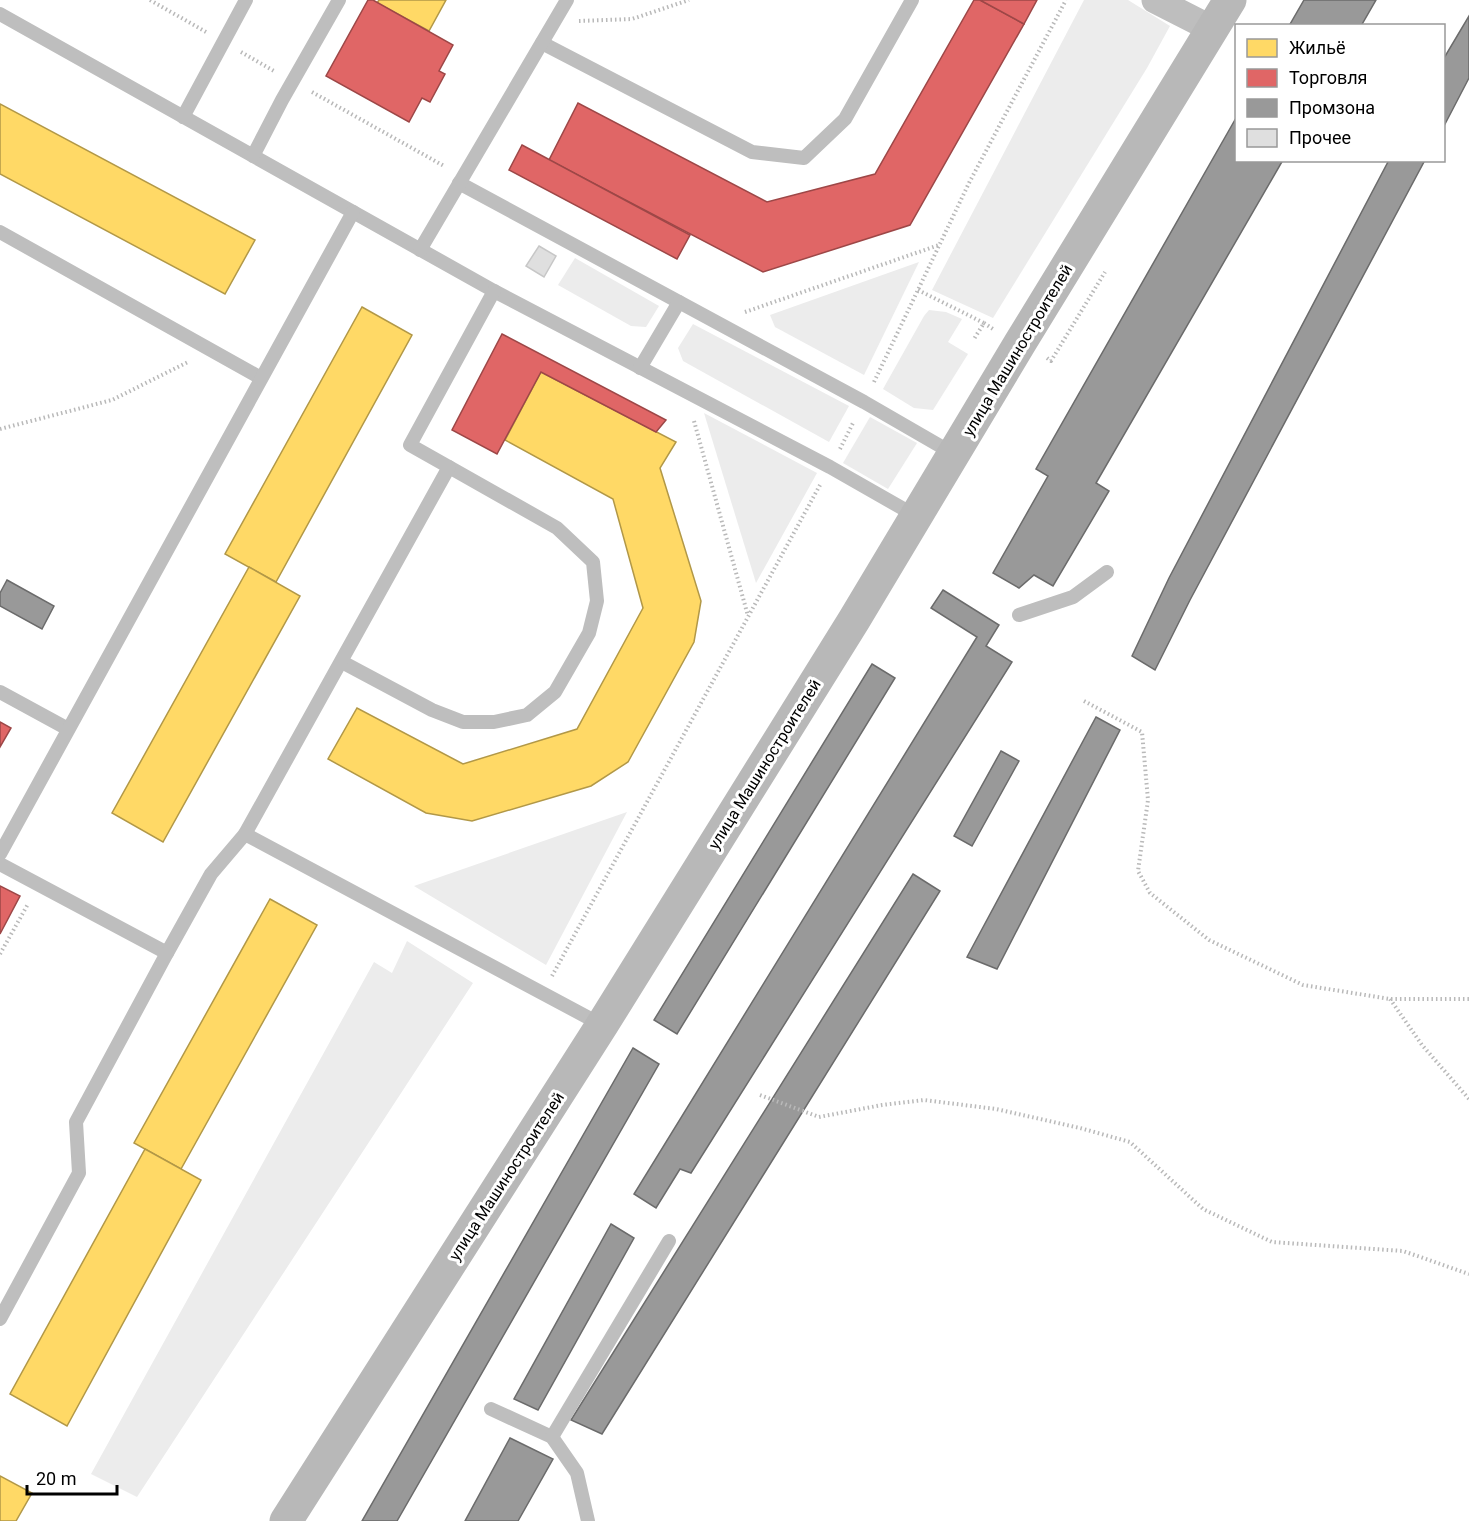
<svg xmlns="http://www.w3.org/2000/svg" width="1469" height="1521" viewBox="0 0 1469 1521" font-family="Roboto,sans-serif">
  <rect width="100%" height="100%" fill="#fff"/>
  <g fill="#ececec">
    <polygon points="1084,0 1128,0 1170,26 1147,68 993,318 932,290"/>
    <polygon points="575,258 659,306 646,327 631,326 558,285"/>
    <polygon points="919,262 864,375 775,327 770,315"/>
    <polygon points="929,310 946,312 962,319 948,342 968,354 933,410 914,408 883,389 924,316"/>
    <polygon points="693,324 849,406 829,442 683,361 678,348"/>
    <polygon points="704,413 817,473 756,583"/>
    <polygon points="870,417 917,443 888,489 843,463"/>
    <polygon points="627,812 546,965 414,886"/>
    <polygon points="407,941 473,983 137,1497 91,1474 374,962 392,973"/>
  </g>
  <g fill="#ffd966" stroke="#b29847" stroke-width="1.5">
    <polygon points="379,0 446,0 429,31 377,3"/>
    <polygon points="0,104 255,240 225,294 0,174"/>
    <polygon points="362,307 412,335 276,582 225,554"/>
    <polygon points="541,372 676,442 660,468 701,601 694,642 628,762 591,786 472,821 426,813 328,759 357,708 463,764 577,729 643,608 613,499 505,440"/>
    <polygon points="249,567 300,596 163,842 112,813"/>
    <polygon points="270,899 317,925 181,1169 134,1143"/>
    <polygon points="145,1149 201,1180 67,1426 10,1394"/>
    <polygon points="0,1476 32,1493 16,1521 0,1521"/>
  </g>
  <g fill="#e06666" stroke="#9d4747" stroke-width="1.5">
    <polygon points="368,0 373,0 453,45 439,71 445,74 430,102 422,98 409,122 326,76"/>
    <polygon points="974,0 980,0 1024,24 910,225 763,272 549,160 578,103 767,202 875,174"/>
    <polygon points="980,0 1037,0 1024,24"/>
    <polygon points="522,145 690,235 677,259 509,170"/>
    <polygon points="502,334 666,420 656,432 541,372 497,454 452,430"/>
    <polygon points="0,722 11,728 0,747"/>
    <polygon points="0,886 20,896 0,934"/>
  </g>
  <g fill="#999" stroke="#6b6b6b" stroke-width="1.5">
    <polygon points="1304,0 1376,0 1361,26 1289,26"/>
    <polygon points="1469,16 1469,78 1444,126 1444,58"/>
    <polygon points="1236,118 1236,160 1283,160 1096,483 1109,491 1053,586 1034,575 1019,588 993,573 1048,476 1036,469"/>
    <polygon points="1389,160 1425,160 1190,600 1155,670 1132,656 1169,578"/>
    <polygon points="7,580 54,606 42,629 0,606 0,593"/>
    <polygon points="943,590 999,625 986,646 1012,662 691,1173 680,1169 656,1208 634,1194 977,637 931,608"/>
    <polygon points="872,664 895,678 677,1034 654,1020"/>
    <polygon points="1096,717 1120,730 997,969 967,957"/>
    <polygon points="1001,751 1019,761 972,846 954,836"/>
    <polygon points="913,874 940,891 602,1434 571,1420"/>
    <polygon points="633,1048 659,1064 397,1521 362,1521"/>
    <polygon points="611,1224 634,1238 538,1410 514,1399"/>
    <polygon points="510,1438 553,1459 518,1521 465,1521"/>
  </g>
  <polygon fill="#dfdfdf" stroke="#c7c7c7" stroke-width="1.5" points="539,246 556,256 544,277 526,266"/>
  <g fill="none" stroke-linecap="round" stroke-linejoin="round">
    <g stroke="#b9b9b9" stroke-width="4" stroke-dasharray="1.5 3" stroke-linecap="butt">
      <polyline points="150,0 206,32"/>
      <polyline points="579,21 632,19 689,0"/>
      <polyline points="241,52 274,71"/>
      <polyline points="312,92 444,166"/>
      <polyline points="918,290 984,323 974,339"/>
      <polyline points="745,312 939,245"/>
      <polyline points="984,323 993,329"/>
      <polyline points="1047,358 1051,361 1105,272"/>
      <polyline points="874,382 969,183 1066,0"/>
      <polyline points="694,421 748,616"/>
      <polyline points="0,429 112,400 188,362"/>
      <polyline points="840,449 854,421"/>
      <polyline points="1084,701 1142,732 1148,800 1138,871 1150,893 1209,940 1303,985 1390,999 1469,999"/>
      <polyline points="0,954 28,904"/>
      <polyline points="552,976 820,485"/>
      <polyline points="1390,999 1422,1045 1469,1099"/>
      <polyline points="760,1095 819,1117 882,1105 924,1100 996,1109 1080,1128 1130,1142 1203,1209 1272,1242 1403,1251 1469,1274"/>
    </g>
    <g stroke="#bebebe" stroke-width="14">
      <polyline points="0,14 494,291 830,467 916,516"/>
      <polyline points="542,43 752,152 804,158 845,119 912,0"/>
      <polyline points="183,117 246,0"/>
      <polyline points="253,156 282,100 339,0"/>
      <polyline points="459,183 864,402 954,454"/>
      <polyline points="0,232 261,378"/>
      <polyline points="420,250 567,0"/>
      <polyline points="640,368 679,302"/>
      <polyline points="1019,615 1073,597 1107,572"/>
      <polyline points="342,662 432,710 463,722 494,722 527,715 555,692 589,633 597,601 593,562 557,528 449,467"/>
      <polyline points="0,692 68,729"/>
      <polyline points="245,834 449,467 410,445 494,291"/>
      <polyline points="0,854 353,212"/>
      <polyline points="0,864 167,953 211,874 245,834 602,1025"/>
      <polyline points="0,1319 79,1173 76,1122 167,953"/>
      <polyline points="491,1409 552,1437 577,1473 588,1521"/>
      <polyline points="552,1437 669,1241"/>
    </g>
    <polyline stroke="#bebebe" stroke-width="27" points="1155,0 1212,29"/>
    <polyline stroke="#b8b8b8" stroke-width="33" points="286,1521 602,1025 854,620 1020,343 1230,0"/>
  </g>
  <g text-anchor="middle" stroke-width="6" stroke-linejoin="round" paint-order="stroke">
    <g font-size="16" fill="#000" stroke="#fff">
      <text transform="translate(1017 350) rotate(-59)" y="6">улица Машиностроителей</text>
      <text transform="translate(764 764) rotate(-58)" y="6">улица Машиностроителей</text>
      <text transform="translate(506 1176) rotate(-57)" y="6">улица Машиностроителей</text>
    </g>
  </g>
  <rect x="1235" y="24" width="210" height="138" fill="#ffffff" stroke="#999999" stroke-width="1.5"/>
  <rect x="1247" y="39" width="30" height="18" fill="#ffd966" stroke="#999999" stroke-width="1.5"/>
  <text x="1289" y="54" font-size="18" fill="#000000">Жильё</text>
  <rect x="1247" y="69" width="30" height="18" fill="#e06666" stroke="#999999" stroke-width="1.5"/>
  <text x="1289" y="84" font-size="18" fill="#000000">Торговля</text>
  <rect x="1247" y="99" width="30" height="18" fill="#999999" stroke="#999999" stroke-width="1.5"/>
  <text x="1289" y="114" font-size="18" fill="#000000">Промзона</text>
  <rect x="1247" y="129" width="30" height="18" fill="#dfdfdf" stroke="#999999" stroke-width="1.5"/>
  <text x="1289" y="144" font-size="18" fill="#000000">Прочее</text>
  <path d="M27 1485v9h90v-9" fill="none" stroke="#000000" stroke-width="3"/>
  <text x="36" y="1485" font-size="18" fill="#000000" stroke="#ffffff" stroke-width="4.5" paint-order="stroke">20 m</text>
</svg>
